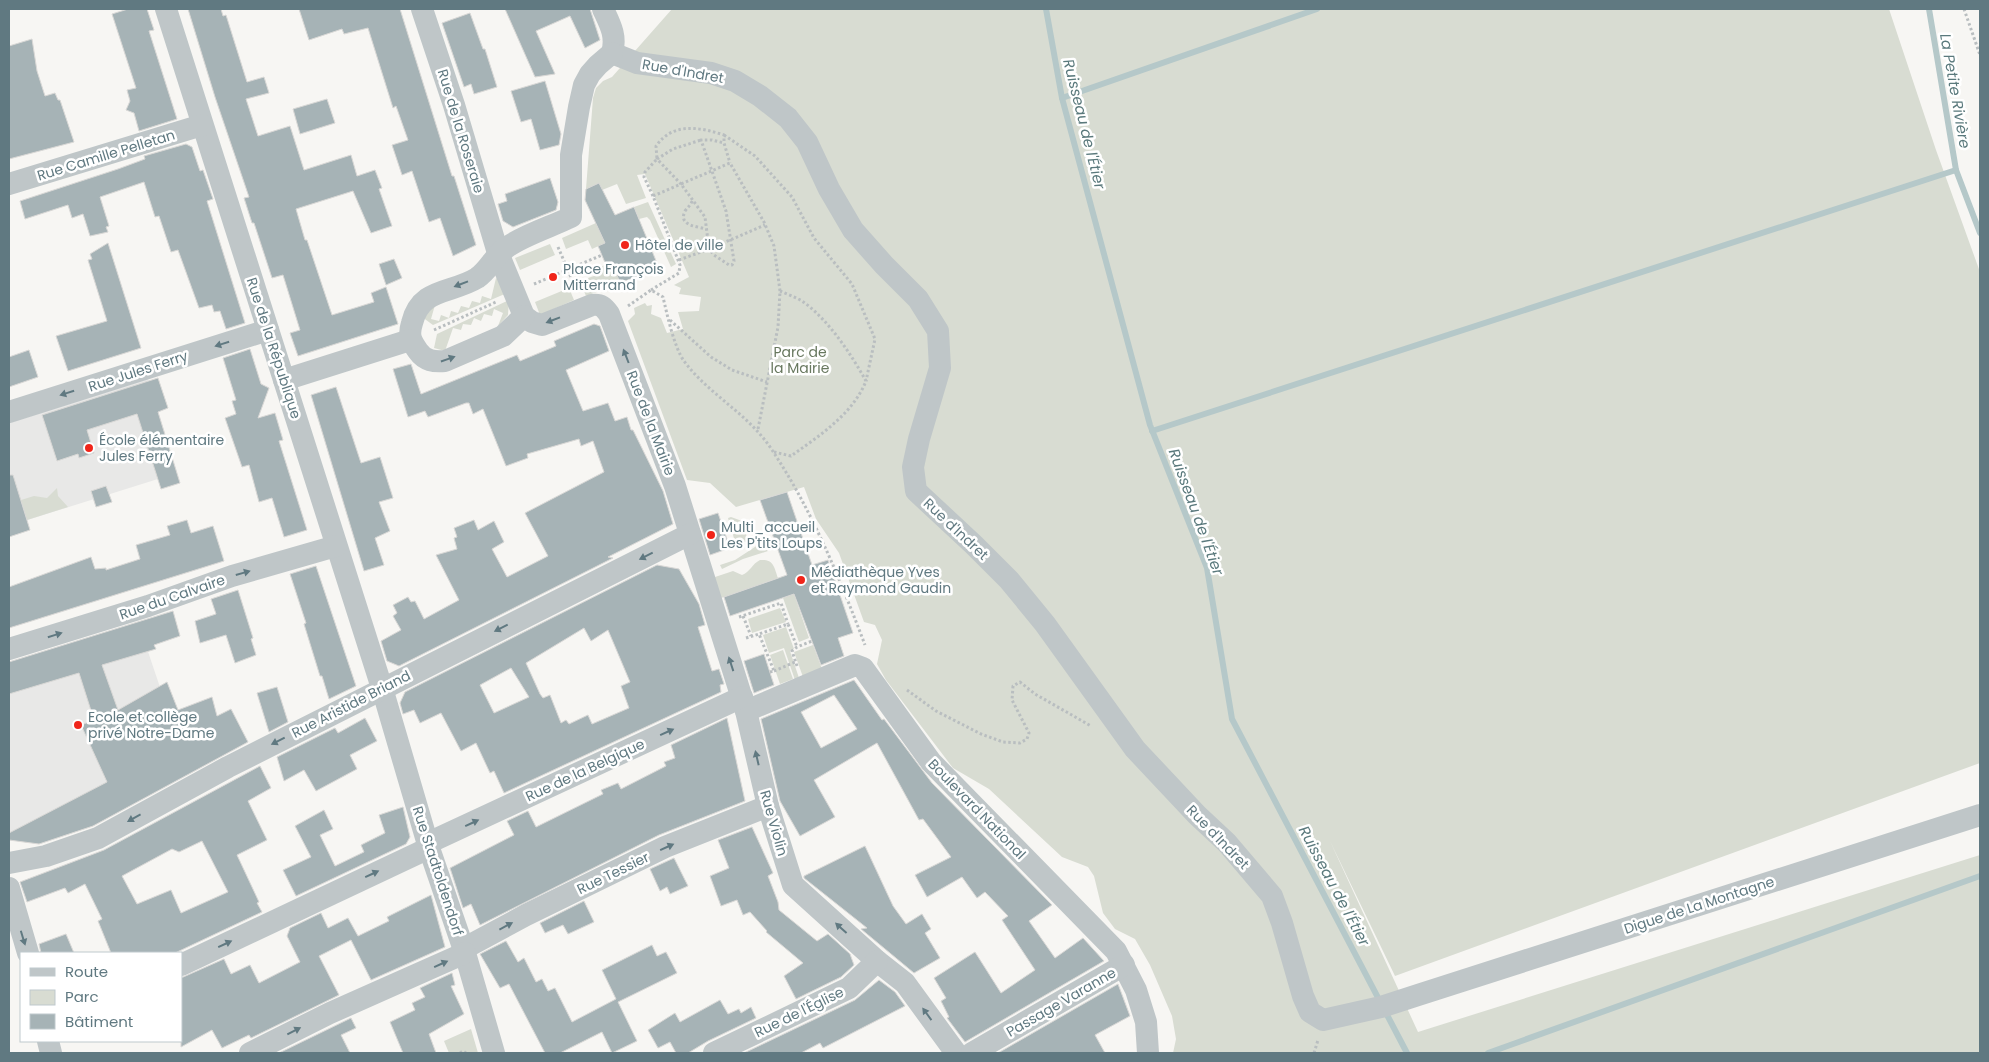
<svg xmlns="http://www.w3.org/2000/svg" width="1989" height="1062" viewBox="0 0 1989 1062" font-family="Poppins,sans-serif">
  <rect width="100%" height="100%" fill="#f7f6f3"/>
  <g fill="#e8e8e7">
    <polygon points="148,379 177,473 21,522 9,482 9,423"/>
    <polygon points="138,622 169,714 151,791 62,836 42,843 27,843 9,838 9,662"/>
  </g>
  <g fill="#d8dcd2">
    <polygon points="672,9 1889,9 1936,150 1980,272 1980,763 1395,976 1330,841 1418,1032 1980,855 1980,1053 1173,1053 1176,1039 1172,1016 1150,965 1135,939 1115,929 1103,913 1094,876 1088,867 1062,857 989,789 953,768 886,680 877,664 882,640 875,625 864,622 839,553 816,519 804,487 736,507 710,483 687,480 628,321 635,314 634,308 645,303 647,306 652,305 651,314 661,318 667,333 683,329 678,312 699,311 701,297 679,294 681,288 674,285 689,277 645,174 637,175 646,198 626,204 617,184 602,190 599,183 586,189 593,98 596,88 603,81 612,77"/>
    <polygon points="648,202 676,264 671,267 650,220 647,217 639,219 634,207"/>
    <polygon points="596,223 605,243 592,249 588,240 566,249 562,238"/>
    <polygon points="550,244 555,255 520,270 515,258"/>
    <polygon points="612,262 620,283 586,296 580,281 602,273 600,267"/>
    <polygon points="496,278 499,280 507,293 433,325 422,317 435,305 431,319 439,321 441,315 449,318 451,311 458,313 461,306 469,308 472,301 480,303 482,296 491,299"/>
    <polygon points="569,288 574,300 540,315 535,302"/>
    <polygon points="509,300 508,315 498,326 503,313 494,309 492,316 484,314 481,321 474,318 471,325 463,324 461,330 453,328 445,351 434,348 437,334"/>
    <polygon points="57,488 58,496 68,507 27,520 21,500 34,496 47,498"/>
    <polygon points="731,517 742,521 748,541 736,545 728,518"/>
    <polygon points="758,545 764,547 768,551 743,559 722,569 720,565 735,560"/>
    <path d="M760,560C774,559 774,567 778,578L718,599L712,578L733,571L742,575C750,572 752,564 760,560Z"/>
    <polygon points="794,594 809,638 799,642 783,598"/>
    <polygon points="780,608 786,622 752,633 748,619"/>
    <polygon points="786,627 794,649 790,651 799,678 795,680 784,648 769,653 763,635"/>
    <polygon points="813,645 822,669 803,677 794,652"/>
    <polygon points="783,650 793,679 780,684 770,655"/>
    <polygon points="471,1029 478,1053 449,1053 444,1041"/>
  </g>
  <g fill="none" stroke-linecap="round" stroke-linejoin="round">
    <g stroke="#b5c8c9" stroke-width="6">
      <polyline points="1046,9 1062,98 1150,425 1207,568 1232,719 1407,1053"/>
      <polyline points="1929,9 1956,170 1980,233"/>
      <polyline points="1062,98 1317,9"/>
      <polyline points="1152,431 1956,170"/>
      <polyline points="1488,1053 1980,876"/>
    </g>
  </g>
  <g fill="#a6b3b6" stroke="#d9d8d6" fill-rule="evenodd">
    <polygon points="128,9 147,9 154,30 149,31 177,119 139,131 134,113 126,110 130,101 127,90 136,88 112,14"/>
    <polygon points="188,9 221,9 223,16 226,15 247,82 264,77 269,93 246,99 258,136 290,126 304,170 351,155 357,176 375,170 382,188 379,189 392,226 371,233 353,191 296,209 305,240 307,240 332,315 374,302 371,293 386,287 398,324 298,356 290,333 300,330 283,275 272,278 254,223 252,223 244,198 249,197 215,97"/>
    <polygon points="299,9 400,9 452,176 454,176 476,245 453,256 440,218 429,222 412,171 402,175 392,145 408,140 396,106 393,108 368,28 344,34 342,29 309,40"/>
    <polygon points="505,9 590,9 600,40 585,48 570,16 536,31 555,74 535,77"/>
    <polygon points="470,13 483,49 485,49 497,87 474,94 471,84 464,87 442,23"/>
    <polygon points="32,39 37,71 45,96 55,93 58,100 60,100 74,142 9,159 9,46"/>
    <polygon points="545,81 561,134 559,145 540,150 531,119 521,122 511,91"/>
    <polygon points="327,99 335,123 300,134 293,109"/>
    <polygon points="186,144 192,147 200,171 203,170 213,199 207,201 245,323 226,329 220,311 214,312 212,305 199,308 178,250 171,252 159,216 155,217 144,182 100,197 109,226 106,227 108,232 90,236 83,214 72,218 68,205 25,219 20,201 118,169 145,159 144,156"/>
    <polygon points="550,178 558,202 556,210 513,227 503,221 498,204 507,201 505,194"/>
    <polygon points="599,183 615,215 634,207 659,268 620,283 612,262 606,265 598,246 605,243 585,200 586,189"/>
    <polygon points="108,243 141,348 68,371 56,336 107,321 88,260 92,259 90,254"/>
    <polygon points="394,259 402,278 386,285 379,264"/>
    <polygon points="594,324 600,326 609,351 566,370 583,411 608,403 615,421 627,417 631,430 633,430 663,491 673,524 608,557 613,558 399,666 387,661 381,641 401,630 393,616 397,613 393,605 408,597 411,602 415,601 424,619 459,600 436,555 457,549 454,538 457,537 454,528 474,520 478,530 494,521 504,542 492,549 507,577 548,556 525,513 604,472 593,441 581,446 579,439 527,454 528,458 506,466 483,409 473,414 469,403 466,403 428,417 425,411 408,417 393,369 411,364 421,394 517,355 520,361 556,346 554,341"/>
    <polygon points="250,349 261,384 269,388 258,418 275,413 283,440 279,441 307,530 284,537 272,498 259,502 249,465 242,467 225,418 236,414 232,401 236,400 223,358"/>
    <polygon points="29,350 38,377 9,387 9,357"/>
    <polygon points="158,378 168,408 158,412 180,483 161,489 137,414 87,430 94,453 79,458 78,454 57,461 42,415"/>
    <polygon points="336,387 361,463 380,457 393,498 379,502 390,531 375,538 384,565 364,571 311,395"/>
    <polygon points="9,475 13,475 30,530 9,537"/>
    <polygon points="106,486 112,502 96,507 91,491"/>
    <polygon points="787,492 812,565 828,560 853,633 838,638 844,656 821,665 794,594 730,616 724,597 787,575 760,500"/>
    <polygon points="718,513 730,548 710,555 699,519"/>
    <polygon points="187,520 191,533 213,526 224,561 9,628 9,587 91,557 95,569 106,568 106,570 140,559 136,545 170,535 167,526"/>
    <path d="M657,565L679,569L699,604L705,625L698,627L712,671L719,669L724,684L720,685L721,692L504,793L494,771L490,773L476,743L461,751L441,713L420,723L414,710L403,714L400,703L405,692ZM584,628L591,641L608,630L630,682L621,686L629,708L592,724L588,715L569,724L566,720L561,723L550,695L543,698L540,694L526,663ZM511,668L529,697L494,713L480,685Z"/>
    <polygon points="316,566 356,686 329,699 322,676 320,676 304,624 306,623 290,574"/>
    <polygon points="238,590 253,638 251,639 256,655 235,663 226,635 200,643 195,621 216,614 211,599"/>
    <polygon points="173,611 180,636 154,645 156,649 102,665 118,710 167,682 178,710 212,697 217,716 231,709 248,742 93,826 39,844 9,840 9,833 107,782 81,725 94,720 79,673 9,694 9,662"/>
    <polygon points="764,654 774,685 754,693 744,661"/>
    <path d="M854,680L882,720L884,719L932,783L1052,905L1029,921L1055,958L1083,938L1104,961L965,1042L947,1018L949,1017L941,1001L946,998L934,978L975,952L1001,993L1035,970L1002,920L1008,916L985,892L977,898L962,877L927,897L915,875L951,857L923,819L919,820L877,743L814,780L835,817L800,836L780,801L761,719ZM834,695L857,729L821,748L801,712Z"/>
    <polygon points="277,687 288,722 269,732 257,693"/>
    <polygon points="365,718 377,741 350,755 357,769 316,791 304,770 284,781 277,757 335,728 338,733"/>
    <polygon points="727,718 745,801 659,835 480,925 471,904 463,908 450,868 514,835 507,821 528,811 536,827 603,794 601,790 618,783 621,789 666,766 664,762 675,758 671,745"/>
    <path d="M260,766L271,788L248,801L267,840L237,855L259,902L257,903L262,912L175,953H111L98,921L102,919L85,884L68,893L65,888L27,902L20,882L104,850ZM202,841L228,892L181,913L171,890L137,904L122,876L172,849L179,852Z"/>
    <polygon points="403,807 410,837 406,844 296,896 283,870 311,857 295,826 324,810 333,829 320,835 335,866 364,852 361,845 385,833 379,815"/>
    <polygon points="752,827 773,873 768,876 778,902 779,910 817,941 828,934 850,954 854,965 841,977 796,999 784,976 803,963 766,932 767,931 750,912 743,915 737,900 721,906 710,876 729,868 718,840"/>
    <polygon points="865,846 893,906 906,924 922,914 931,929 925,933 940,958 914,973 861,929 867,928 804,878 804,876"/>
    <polygon points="674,858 688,886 670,894 667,887 660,891 650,869"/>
    <polygon points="431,895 445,947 371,980 351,940 319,956 339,995 251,1038 249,1035 222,1048 212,1030 181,1047 181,978 224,959 231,974 250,965 259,983 300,962 287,936 290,928 321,913 328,928 348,918 358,936 389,921 387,917"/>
    <polygon points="584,901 594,922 568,934 563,925 545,933 540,923"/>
    <polygon points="66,934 74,953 41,953 39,944"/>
    <polygon points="506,941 518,962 524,958 536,982 542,979 548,991 555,988 572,1022 616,999 602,970 652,945 657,956 666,952 677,973 618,1002 637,1041 612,1053 602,1032 560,1053 545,1053 509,984 500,988 480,954"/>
    <polygon points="452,973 455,985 451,986 464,1014 429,1034 436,1053 403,1053 390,1022 415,1010 412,1003 425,997 420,988"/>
    <polygon points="879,980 895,992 905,1006 823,1048 820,1043 801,1053 744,1053 855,1000"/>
    <polygon points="1118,984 1130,1016 1095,1035 1105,1053 998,1053"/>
    <polygon points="720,1000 728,1014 739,1009 741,1013 751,1007 756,1018 708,1041 688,1053 676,1053 670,1042 658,1048 648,1030 675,1013 680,1022"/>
    <polygon points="351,1018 356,1028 341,1035 350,1053 279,1053"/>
  </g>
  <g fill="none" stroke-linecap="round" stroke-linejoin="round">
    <g stroke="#b9bec0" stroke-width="3" stroke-dasharray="2.5 2.5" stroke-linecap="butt">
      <polyline points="1964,9 1980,55"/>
      <polyline points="724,135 755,156 792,197 814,238 852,284 875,339 866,381"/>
      <path d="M653,196L644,177L645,172L657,159L656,146C673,122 699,127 724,135V143L730,163"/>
      <path d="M692,201C691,205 688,207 685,211C678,226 697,226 705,229"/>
      <polyline points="558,247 576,289"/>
      <polyline points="679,260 709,249 714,255 729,265 732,265 734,261 726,211 701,140 712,140 724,143"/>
      <polyline points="534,284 602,255"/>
      <polyline points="651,290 679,273 680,265 653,196 681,184 657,159 673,149 701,140"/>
      <path d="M628,306L651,290L663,297C667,314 674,347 684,361C710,396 748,413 772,450C812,510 840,579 865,645"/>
      <polyline points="670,320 711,357 732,370 767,382"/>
      <polyline points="434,330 496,302"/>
      <polyline points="758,429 778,327 780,291 774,246 764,222 730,163 681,184 705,217 709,249 765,225"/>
      <path d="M774,452L791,456C819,436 853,414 866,381C851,354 828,319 802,301C795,297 787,294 780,291"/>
      <polyline points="743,616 751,636"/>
      <polyline points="739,617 781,603 788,624"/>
      <polyline points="746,638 759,634"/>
      <polyline points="797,666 792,651 797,647 812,641"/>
      <polyline points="774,671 795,662"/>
      <polyline points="770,672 774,671 759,634 788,624 797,647"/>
      <polyline points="907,690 936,711 981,734 1003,742 1020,743 1027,739 1029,733 1012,700 1013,686 1020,682 1035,694 1091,726"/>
      <polyline points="460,1053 463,1051 466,1053"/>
      <polyline points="1314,1053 1318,1040"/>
    </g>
    <g stroke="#bfc6c8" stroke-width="22">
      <polyline points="166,9 382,688 429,848 465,953 494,1053"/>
      <path d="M422,9L454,105L498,253L524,316L532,322L542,325L592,305C601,304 604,307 609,314L675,486L746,711L768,806L793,885L877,961L905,983L956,1053"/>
      <path d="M603,9C610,24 617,36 612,53"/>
      <polyline points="612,53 637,63 711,73 735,81 760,96 788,118 807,142 829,189 853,230 884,265 918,299 938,331 940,368 919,439 913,467 916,491 974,545 1009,580 1045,624 1135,749 1197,815 1227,843 1272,896 1282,923 1303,996 1310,1012 1323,1020 1381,1007 1418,995 1980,815"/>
      <polyline points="9,184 202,125"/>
      <path d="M524,316L503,336L445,361C434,362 425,361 418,351C411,341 408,336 412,323C421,287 451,294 477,278C489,270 494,256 506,248C521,236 553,226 571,217V155L579,107L584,85L590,74L598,65L612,53"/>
      <polyline points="284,380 410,340"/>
      <polyline points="9,412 268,330"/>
      <polyline points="9,649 148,606 232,576 336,546"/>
      <polyline points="746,711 843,670 855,665 863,668 931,762 1116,951 1136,990 1146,1022 1148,1053"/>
      <polyline points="428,843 742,697"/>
      <polyline points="9,863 46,856 98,838 228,767 690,534"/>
      <polyline points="9,888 28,953"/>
      <polyline points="463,949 526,915 665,847 768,806"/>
      <polyline points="181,965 429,848"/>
      <polyline points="48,1041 51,1053"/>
      <polyline points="250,1053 330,1013 465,953"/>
      <polyline points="714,1053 849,988 877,961"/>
      <polyline points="972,1053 1124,965"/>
    </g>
  </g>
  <defs><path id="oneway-solid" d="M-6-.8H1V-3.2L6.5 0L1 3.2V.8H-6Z" transform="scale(1.25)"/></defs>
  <g fill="#607981">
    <use href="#oneway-solid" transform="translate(461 284) rotate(159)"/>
    <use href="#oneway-solid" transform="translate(553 320) rotate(159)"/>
    <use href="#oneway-solid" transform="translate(222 344) rotate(162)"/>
    <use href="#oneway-solid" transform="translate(626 356) rotate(-111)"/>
    <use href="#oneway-solid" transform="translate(448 359) rotate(-19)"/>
    <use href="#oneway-solid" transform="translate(67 393) rotate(162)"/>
    <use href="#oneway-solid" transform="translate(646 556) rotate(153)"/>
    <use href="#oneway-solid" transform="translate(243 573) rotate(-16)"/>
    <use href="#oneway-solid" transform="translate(501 628) rotate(153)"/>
    <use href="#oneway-solid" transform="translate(55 635) rotate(-17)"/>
    <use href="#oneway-solid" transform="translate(731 664) rotate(-108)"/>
    <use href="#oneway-solid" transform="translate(667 732) rotate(-24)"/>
    <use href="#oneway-solid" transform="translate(278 741) rotate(153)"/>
    <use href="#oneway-solid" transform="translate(757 758) rotate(-103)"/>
    <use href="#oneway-solid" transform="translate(134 818) rotate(151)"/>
    <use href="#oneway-solid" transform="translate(472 823) rotate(-25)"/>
    <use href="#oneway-solid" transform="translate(667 847) rotate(-24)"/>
    <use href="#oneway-solid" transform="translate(372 874) rotate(-25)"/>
    <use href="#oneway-solid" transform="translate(506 926) rotate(-28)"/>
    <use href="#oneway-solid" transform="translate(841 928) rotate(-138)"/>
    <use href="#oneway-solid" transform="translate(23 938) rotate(73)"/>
    <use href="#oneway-solid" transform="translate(225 944) rotate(-25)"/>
    <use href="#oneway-solid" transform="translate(441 964) rotate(-24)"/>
    <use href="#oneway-solid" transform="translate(927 1014) rotate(-126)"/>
    <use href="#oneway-solid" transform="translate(294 1031) rotate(-27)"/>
  </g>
  <g fill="#f0251a" stroke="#fff" stroke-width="2">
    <circle cx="625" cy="245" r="5"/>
    <circle cx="553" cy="277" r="5"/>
    <circle cx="89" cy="448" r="5"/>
    <circle cx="711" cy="535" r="5"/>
    <circle cx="801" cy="580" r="5"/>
    <circle cx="78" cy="725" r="5"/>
  </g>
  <g text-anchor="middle" stroke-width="5" stroke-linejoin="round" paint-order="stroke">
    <g font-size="14" fill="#607981" stroke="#fff">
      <text transform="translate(683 71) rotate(10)" y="5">Rue d'Indret</text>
      <text transform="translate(461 131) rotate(73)" y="5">Rue de la Roseraie</text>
      <text transform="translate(106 155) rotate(-17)" y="5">Rue Camille Pelletan</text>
      <text transform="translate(274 348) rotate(72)" y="5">Rue de la République</text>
      <text transform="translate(138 371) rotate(-18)" y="5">Rue Jules Ferry</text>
      <text transform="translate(651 423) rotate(69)" y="5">Rue de la Mairie</text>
      <text transform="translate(956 529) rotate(43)" y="5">Rue d'Indret</text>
      <text transform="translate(172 597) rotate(-19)" y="5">Rue du Calvaire</text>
      <text transform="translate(351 704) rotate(-27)" y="5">Rue Aristide Briand</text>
      <text transform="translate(585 770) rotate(-25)" y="5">Rue de la Belgique</text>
      <text transform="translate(977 809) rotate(46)" y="5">Boulevard National</text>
      <text transform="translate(774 823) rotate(74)" y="5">Rue Violin</text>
      <text transform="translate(1218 837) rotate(46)" y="5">Rue d'Indret</text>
      <text transform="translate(438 871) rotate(72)" y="5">Rue Stadtoldendorf</text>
      <text transform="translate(613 873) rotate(-26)" y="5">Rue Tessier</text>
      <text transform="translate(1699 905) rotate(-18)" y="5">Digue de La Montagne</text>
      <text transform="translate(1061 1002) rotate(-30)" y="5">Passage Varanne</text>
      <text transform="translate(799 1012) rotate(-26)" y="5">Rue de l'Église</text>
    </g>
    <g font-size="14" fill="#607981" stroke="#fff" text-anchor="start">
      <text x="635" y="250">Hôtel de ville</text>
      <text x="563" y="274">Place François<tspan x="563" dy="16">Mitterrand</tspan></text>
      <text x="99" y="445">École élémentaire<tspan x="99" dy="16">Jules Ferry</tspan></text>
      <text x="721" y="532">Multi_accueil<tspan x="721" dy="16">Les P'tits Loups</tspan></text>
      <text x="811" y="577">Médiathèque Yves<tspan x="811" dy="16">et Raymond Gaudin</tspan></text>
      <text x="88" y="722">Ecole et collège<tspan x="88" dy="16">privé Notre-Dame</tspan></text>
    </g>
    <g font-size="14" fill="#68785f" stroke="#fff">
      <text x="800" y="357">Parc de<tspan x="800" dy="16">la Mairie</tspan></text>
    </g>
    <g font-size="15" font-style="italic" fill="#5a797c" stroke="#fff">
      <text transform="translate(1955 91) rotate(80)" y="5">La Petite Rivière</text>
      <text transform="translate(1084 124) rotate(76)" y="5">Ruisseau de l'Étier</text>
      <text transform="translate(1196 512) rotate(70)" y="5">Ruisseau de l'Étier</text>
      <text transform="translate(1334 886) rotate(62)" y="5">Ruisseau de l'Étier</text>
    </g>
  </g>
  <rect width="1989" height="1062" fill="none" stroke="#607981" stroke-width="20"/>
  <rect x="20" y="952" width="162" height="90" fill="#ffffff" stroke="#bfc9cd"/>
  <rect x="30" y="968" width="25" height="8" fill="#bfc6c8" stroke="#bfc9cd"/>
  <text x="65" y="977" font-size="15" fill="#607981">Route</text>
  <rect x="30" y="990" width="25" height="15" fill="#d8dcd2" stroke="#bfc9cd"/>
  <text x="65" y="1002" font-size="15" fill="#607981">Parc</text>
  <rect x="30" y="1014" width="25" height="15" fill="#a6b3b6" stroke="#bfc9cd"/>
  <text x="65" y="1027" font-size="15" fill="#607981">Bâtiment</text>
</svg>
